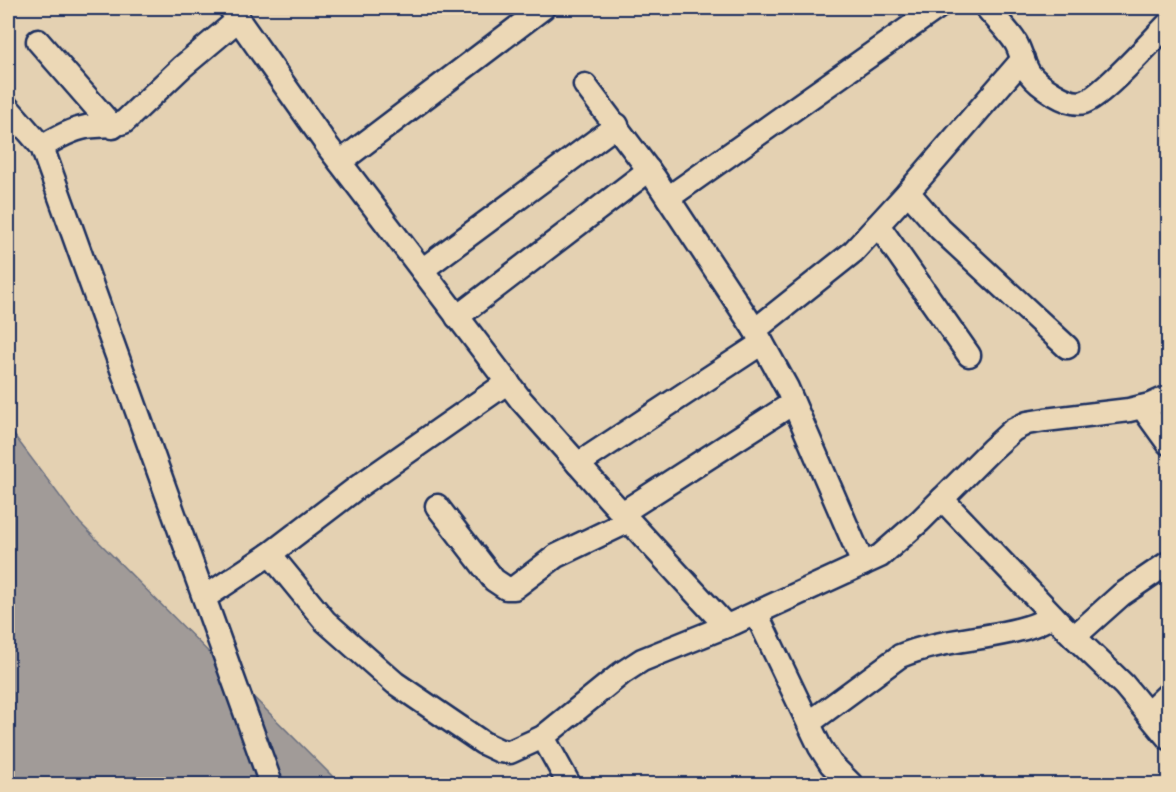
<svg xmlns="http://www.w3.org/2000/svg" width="1176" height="792" viewBox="0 0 1176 792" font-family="'Architects Daughter',sans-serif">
  <rect width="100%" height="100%" fill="#e4d1b2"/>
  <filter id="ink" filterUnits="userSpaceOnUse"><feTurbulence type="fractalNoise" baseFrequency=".0167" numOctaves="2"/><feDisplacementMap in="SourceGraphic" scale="12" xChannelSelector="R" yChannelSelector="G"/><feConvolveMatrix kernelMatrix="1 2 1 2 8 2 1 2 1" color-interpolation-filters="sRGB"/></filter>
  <g filter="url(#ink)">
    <polygon fill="#a19b98" stroke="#6b7081" stroke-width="1.5" points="8,427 80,523 336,780 323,784 8,784"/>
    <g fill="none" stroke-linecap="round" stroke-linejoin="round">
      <g stroke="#1b2f5e" stroke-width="27">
        <g id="street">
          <polyline points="230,8 329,148 521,400 610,500 726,626"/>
          <path d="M987,8C996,19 1008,30 1016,43C1021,52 1023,64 1029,73C1038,85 1068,107 1084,102C1104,95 1151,41 1168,24"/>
          <polyline points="38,41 113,127"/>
          <polyline points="585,85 654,177 755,330 787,388 863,564"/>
          <polyline points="8,108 42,147 271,784"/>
          <path d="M42,147C56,138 70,130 86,127C100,125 111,127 124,122L182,67L239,19"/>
          <polyline points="340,162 543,8"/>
          <polyline points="908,192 940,229 1067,347"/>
          <polyline points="668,198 937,8"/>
          <polyline points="878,225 969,355"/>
          <polyline points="422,270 617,125"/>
          <polyline points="457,317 649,170"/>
          <polyline points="755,330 853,252 908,192 1023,59"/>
          <polyline points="1142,407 1168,443"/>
          <polyline points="578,464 762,343"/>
          <polyline points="942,499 1064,627 1124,685 1168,738"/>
          <polyline points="437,506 494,580 506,588 514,588 556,556 629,521"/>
          <polyline points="622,513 793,403"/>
          <polyline points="270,554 325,621 395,683 483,743 500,751 510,752 543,737 622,673 642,660 734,623 880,556 920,521 991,450 1013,430 1027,423 1045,420 1129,410 1150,405 1168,397"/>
          <polyline points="213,592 270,554 359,486 508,382"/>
          <polyline points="756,613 820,747 831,764 851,784"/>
          <polyline points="1074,637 1121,595 1168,563"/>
          <polyline points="1148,713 1168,694"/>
          <path d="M809,723L900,656C941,639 986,640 1028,627C1036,625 1045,620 1053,616"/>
          <polyline points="543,737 569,784"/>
        </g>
      </g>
      <use href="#street" stroke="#ecd8b6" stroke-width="22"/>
    </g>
  </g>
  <rect width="1176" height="792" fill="none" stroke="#ecd8b6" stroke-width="30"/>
  <rect x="15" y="15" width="1146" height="762" fill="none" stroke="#1b2f5e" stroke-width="2" filter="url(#ink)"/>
</svg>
